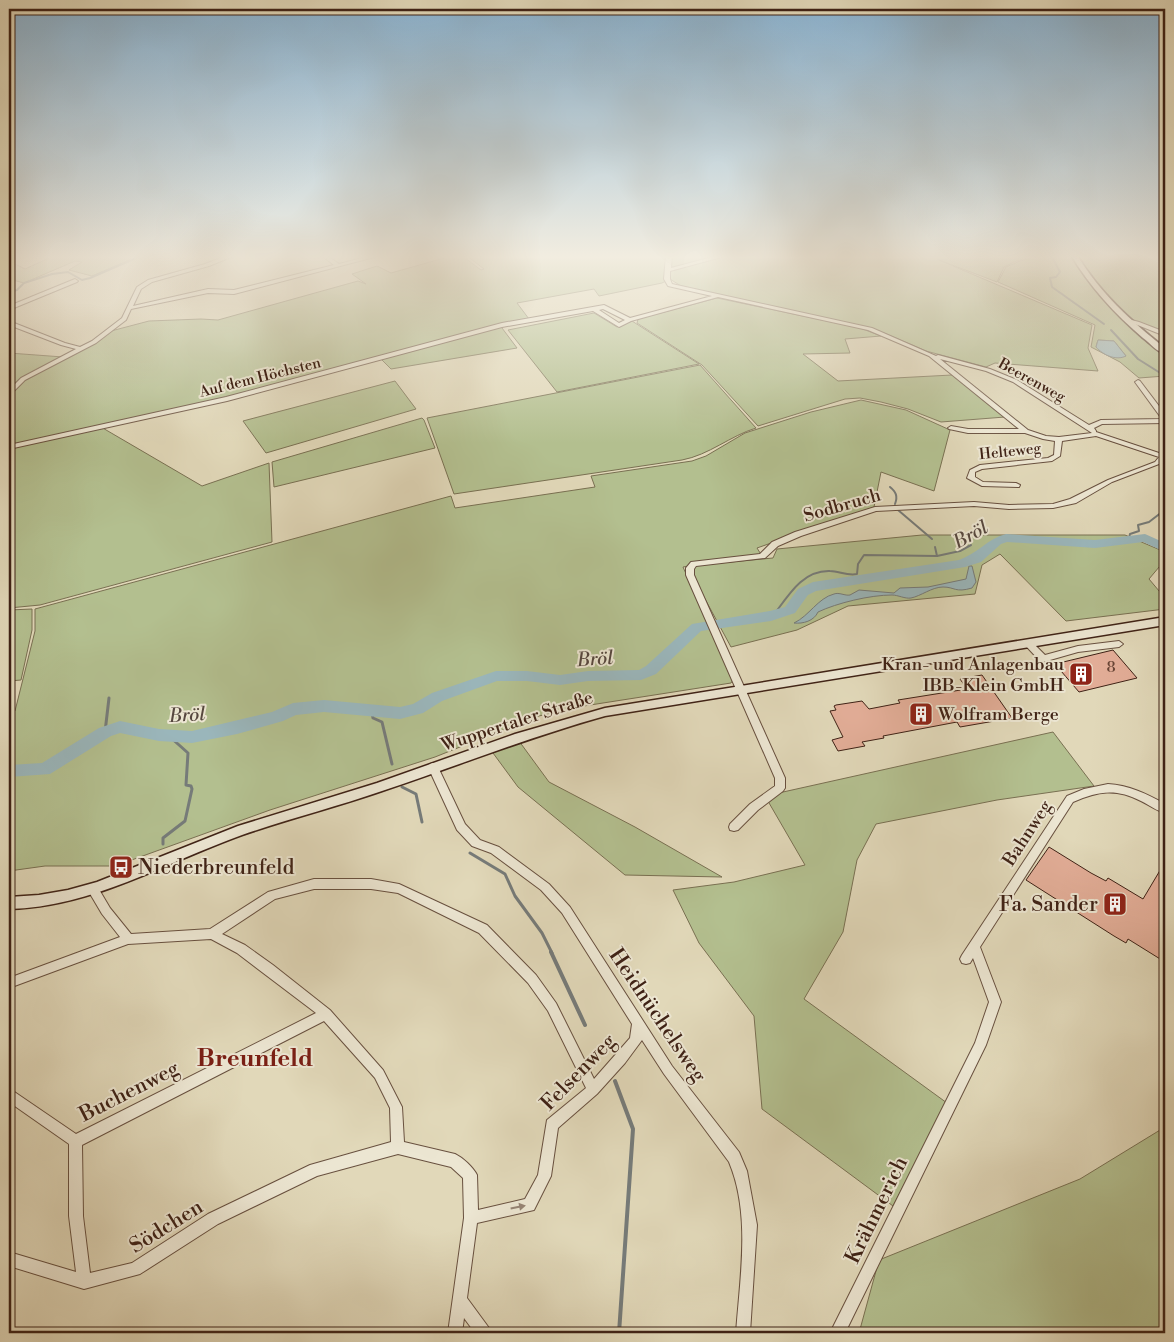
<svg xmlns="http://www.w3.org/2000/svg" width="1174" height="1342" viewBox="0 0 1174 1342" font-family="'Libre Bodoni',serif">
  <rect width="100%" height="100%" fill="#e1d8b9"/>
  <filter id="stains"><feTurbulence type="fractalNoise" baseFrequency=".004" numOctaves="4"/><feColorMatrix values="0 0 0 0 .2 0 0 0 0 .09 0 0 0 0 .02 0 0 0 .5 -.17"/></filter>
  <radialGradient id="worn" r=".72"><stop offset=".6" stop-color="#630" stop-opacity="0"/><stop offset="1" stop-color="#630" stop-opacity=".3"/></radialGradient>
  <g fill="#b3bf8f" stroke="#797052" fill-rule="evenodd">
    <polygon points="56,255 141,255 92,276 69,270 82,262 75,261 24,283 9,279 9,264 13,263 25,269"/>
    <path d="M455,255H461L481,270L484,269L466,255H1070C1094,296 1129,325 1165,355V376L1139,378L1120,362L1091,347L1095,325L998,282L1006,267L1020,261L1046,255L1018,260L1004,267L997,282L939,260L1092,325L1088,348L1098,371L995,363L986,367L926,351L884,333L681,286L670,279L662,283L599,296L594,289L517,303L529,319L499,324L517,348L391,369L380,358L180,409L9,446V396L18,384L111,331L149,321L201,319L218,320L358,281L366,284L352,274L377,266L391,273ZM1098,340L1114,341L1126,356L1096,347Z"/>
    <polygon points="1077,255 1165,255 1165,334 1129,319 1091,277"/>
    <polygon points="717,298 860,328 881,336 845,339 850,353 803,354 838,381 952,375 1005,417 941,422 908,409 881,402 860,398 845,399 758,426 702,365 637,323 638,319"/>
    <polygon points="594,313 617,327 632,321 699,364 557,392 508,330"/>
    <polygon points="9,353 63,357 21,379 9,391"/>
    <path d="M700,365L756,428C730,436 709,455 682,460L454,494L427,418Z"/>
    <polygon points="395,381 416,409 266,453 243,421"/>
    <polygon points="861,400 906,410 950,430 934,491 881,472 874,507 757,548 762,556 709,564 773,558 777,549 922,535 1125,535 1165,552 1165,560 1149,579 1165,598 1165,609 1066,621 1000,554 982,565 975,594 848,606 797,630 731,647 692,575 695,565 683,567 733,680 731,683 571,708 535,717 435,757 270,810 115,866 45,866 9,871 9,712 15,711 35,631 35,609 451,496 455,508 595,487 591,476 692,461 706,456 745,433 811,412"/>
    <polygon points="422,418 424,420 435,448 274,487 272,462"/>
    <polygon points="101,427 202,486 269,463 272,542 40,605 9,608 9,448"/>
    <polygon points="32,609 32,630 21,680 9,681 9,610"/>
    <polygon points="1053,732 1094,786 997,800 876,824 857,860 843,932 804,999 947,1103 893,1206 762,1109 754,1016 699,943 673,890 734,882 805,865 765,796"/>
    <polygon points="519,741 549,782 635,827 722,877 625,875 518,787 493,753"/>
    <polygon points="1165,1127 1165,1333 859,1333 879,1260 1080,1179"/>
  </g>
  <g fill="#9ab6bb" stroke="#767b79">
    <path d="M1098,340L1114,341L1126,356C1116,361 1103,355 1096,347Z"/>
    <path d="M969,566H972L976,582L972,588C955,593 955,587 943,587C932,587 921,596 911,598C905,599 898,595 892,595C870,595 837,603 818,612C814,621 803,624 794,623C809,616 818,598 834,594C839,592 845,596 850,595L859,590L894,593L900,588L928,587L966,579Z"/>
  </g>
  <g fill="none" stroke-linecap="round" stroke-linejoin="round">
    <g stroke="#767b79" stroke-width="2">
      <polyline points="1052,257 1060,272 1056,277 1050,278 1052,287 1104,324"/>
      <polyline points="9,292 17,290 24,283 52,274 68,272 82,280 90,278 143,255"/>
      <polyline points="1111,330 1138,359 1165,376"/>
      <path d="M890,487C896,492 898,496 895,504"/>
      <polyline points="898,510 932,539"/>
      <polyline points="1129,538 1130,534 1139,531 1138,525 1149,522 1162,512"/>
      <polyline points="937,556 960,551 971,545"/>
      <path d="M773,616C788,596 802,570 830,571C839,571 847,576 857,574L858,564L864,555L937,556L935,547"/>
    </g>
    <g stroke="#767b79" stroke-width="3">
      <polyline points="371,709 373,718 382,722 392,764"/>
      <polyline points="105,732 109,698"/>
      <polyline points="402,787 416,794 422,822"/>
      <polyline points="163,844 163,838 185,821 192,789 191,786 186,785 188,753 169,736"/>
      <polyline points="470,853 505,874 515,896 542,933 552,953"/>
    </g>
    <g stroke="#767b79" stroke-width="4">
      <polyline points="551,952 585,1025"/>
      <polyline points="615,1081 633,1129 619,1333"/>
    </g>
    <path fill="#9ab6bb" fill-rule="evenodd" d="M1006,534L1095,540L1145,534L1165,543V552L1143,542L1095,548L1007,542L1001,544L981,562L965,567L816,591L808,595L795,613L771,621L701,631L656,674L641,680L588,681L560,685L527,681H497L442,701L423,713L400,719L324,712L296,715L283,721L237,734L192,743L159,741L120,733L111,736L50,774L9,777V765L42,763L99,728L120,721L159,729L192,731L272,712L293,703L324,700L400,707L413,704L432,693L496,671H527L560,675L588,671L639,670L646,666L692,624L770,611L785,607L798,589L813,582L959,560C977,554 987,539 1006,534Z"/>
  </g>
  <g fill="#e2ad97" stroke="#3f2216">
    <polygon points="1113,650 1137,678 1079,692 1055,664"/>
    <polygon points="982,675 1012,718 960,727 957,722 883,736 884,738 862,742 865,746 838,751 832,740 843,737 830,711 836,710 834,706 836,705 862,701 869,709 900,703 898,700 967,689 960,679"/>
    <polygon points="1049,847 1091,873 1106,881 1108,878 1143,899 1165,862 1165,962 1128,939 1126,943 1114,936 1026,880"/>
  </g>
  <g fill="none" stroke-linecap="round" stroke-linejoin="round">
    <g stroke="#68503f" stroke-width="2">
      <g id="street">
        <polygon points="228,255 236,255 209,266 152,282 141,289 133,306 208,289 234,290 334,265 321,255 326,255 339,264 373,255 382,255 234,294 208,293 131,309 126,320 96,343 25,380 11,394 9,395 9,390 21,378 76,349 61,345 9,325 9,321 65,343 80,347 92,341 122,318 137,287 148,280 205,264"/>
        <path d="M666,255H672L671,268L720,255H729L670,271V279L672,284L872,328L936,356L938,355L990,369L1017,380L1089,425L1101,420L1162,419L1135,382L1138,380L1140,381L1165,414V423L1102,424L1094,428L1096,431V432L1165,455V459L1159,464L1112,482L1076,503L1053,508L1009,509L974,506L876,511L801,536L778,546L765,558L696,566L694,569V575L785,778V788L783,791L758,810L738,830L734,831L730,830L729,827L730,824L750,804L775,786V778L686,575V568L691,562L760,554L772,542L795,532L875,507L974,502L1009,505L1053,504L1070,499L1108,480L1155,462L1159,457L1096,436L1062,441L1060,456L1052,461L982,469L975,472V477L983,482L1016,483L1020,485L1019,487L982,486L967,478L970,470L980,465L1048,458L1054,455L1055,441L1043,439L1025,433H968L949,429L948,428L951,426L968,429H1019L929,356L868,330L718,297L631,321L619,327L593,311L502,327L227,401L9,449V445L226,397L502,323L604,305L630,318L712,296L668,286L664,279ZM603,309L625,320L619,323L599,310ZM940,359L986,371L1013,382L1092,433L1059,437L1046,436L1028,430Z"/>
        <polygon points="75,279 78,281 77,282 9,310 9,306"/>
        <polygon points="1128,319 1139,322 1165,332 1165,336 1135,324 1126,322 1125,321"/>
        <polygon points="1028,640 1031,641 1045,655 1078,646 1119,641 1123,644 1119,647 1078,652 1043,662 1040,661 1025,645 1024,643"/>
        <path d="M433,763L436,764L438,767L465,824L480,840L499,847L549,884L570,907L672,1066L739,1152L747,1171L757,1225L750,1333H736C740,1277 751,1214 729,1162L664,1074L642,1040L625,1063L597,1094L558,1128L551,1176L534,1210L477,1223L467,1298L489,1328L491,1333H475L464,1318L462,1333H448L464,1218L463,1178L451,1167L398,1154L317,1176L218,1224L140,1274L84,1289L9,1266V1252L76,1272L69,1216V1144L9,1102V1089L13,1091L76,1134L316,1013L237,953L211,939L128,944L9,988V978L120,937L102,914L89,892L88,889L89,886L93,884L97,886L110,908L131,934L210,929L268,892L314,879H371L399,884L487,925L536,975L556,1003L594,1079L630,1038L632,1024L562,913L541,890L491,853L472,846L457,830L428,767L430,764ZM314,889H371L398,893L479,933L528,983L548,1011L586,1088L547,1120L538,1175L525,1199L478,1210L477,1175C473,1167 463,1158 455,1154L404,1142L402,1107L383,1070L330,1010L273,965L245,945L222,934L275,899ZM324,1021L375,1078L390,1108L391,1142L310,1165L208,1214L132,1263L90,1273L83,1216L82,1145Z"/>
        <path d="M1108,784C1129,785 1147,794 1165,804V813C1157,811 1149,805 1141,801C1116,788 1098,791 1073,802L980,947L1001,1002L986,1045L845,1333H830L975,1043L989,1002L973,958L970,963L966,964L962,963L960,959L962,955L1067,796L1084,789Z"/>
      </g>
    </g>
    <g stroke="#3f2216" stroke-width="3">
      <g id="secondary">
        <path d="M1071,255H1077C1100,293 1131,321 1165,348V354C1157,352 1150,343 1143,338C1115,314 1090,287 1071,255Z"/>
        <path d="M1165,617V625L605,716C529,737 457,766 382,791C336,807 288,819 242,835C164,863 93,907 9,909V897L39,895L68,890L97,882L238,826L377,783L515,734L605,708Z"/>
      </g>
    </g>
    <use href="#street" fill="#ece6d2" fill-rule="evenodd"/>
    <use href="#secondary" fill="#ece6d2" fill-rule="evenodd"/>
  </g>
  <defs><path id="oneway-solid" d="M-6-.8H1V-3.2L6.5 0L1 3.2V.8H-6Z" transform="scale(1.25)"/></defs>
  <use fill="#968474" href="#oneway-solid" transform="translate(518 1207) rotate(-11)"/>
  <linearGradient id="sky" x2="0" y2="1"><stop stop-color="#89b5d6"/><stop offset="0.58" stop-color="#f2ede0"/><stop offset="1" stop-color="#f2ede0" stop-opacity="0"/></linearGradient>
  <rect width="1174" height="443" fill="url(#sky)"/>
  <defs>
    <g id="building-square" transform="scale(1.25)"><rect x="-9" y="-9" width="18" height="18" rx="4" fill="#8f2418" stroke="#ece6d2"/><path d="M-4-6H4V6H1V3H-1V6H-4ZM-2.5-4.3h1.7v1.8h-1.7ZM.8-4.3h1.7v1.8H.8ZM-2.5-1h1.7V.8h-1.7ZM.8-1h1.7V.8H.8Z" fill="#fff"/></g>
    <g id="bus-square" transform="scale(1.25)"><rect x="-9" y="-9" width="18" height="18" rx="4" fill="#8f2418" stroke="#ece6d2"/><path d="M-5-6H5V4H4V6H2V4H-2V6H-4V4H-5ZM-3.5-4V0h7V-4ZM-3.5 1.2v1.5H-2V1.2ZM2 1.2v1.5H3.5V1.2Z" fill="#fff"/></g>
  </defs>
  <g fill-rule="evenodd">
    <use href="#building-square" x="1081" y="674"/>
    <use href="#building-square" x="921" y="714"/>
    <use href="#bus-square" x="121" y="867"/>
    <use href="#building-square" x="1115" y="904"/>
  </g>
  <g text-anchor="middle" stroke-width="4" stroke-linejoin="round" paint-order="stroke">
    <g font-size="15" fill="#3f2216" stroke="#ece6d2">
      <text transform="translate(260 377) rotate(-14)" y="5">Auf dem Höchsten</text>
      <text transform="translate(1032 380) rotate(29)" y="5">Beerenweg</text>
      <text transform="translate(1010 451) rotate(-6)" y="5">Helteweg</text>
    </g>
    <g font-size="15" fill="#684536">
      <text x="1111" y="672">8</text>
    </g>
    <g font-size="18" fill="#3f2216" stroke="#ece6d2">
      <text transform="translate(842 505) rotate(-16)" y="6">Sodbruch</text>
      <text transform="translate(517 721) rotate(-18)" y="6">Wuppertaler Straße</text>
      <text transform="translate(1027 833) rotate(-57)" y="6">Bahnweg</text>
    </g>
    <g font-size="18" fill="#3f2216" stroke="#ece6d2" text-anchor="end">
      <text x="1064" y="670">Kran- und Anlagenbau<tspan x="1064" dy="21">IBB-Klein GmbH</tspan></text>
      <text x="938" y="720" text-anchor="start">Wolfram Berge</text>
    </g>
    <g font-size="19" font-style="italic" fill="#56473f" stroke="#ece6d2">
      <text transform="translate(970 534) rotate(-29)" y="7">Bröl</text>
      <text transform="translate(595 658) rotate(-4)" y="7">Bröl</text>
      <text transform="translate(187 714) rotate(-3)" y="7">Bröl</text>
    </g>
    <g font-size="21" fill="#3f2216" stroke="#ece6d2" text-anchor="start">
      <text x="138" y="874">Niederbreunfeld</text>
      <text x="1098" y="911" text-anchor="end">Fa. Sander</text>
    </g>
    <g font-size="21" fill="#3f2216" stroke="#ece6d2">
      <text transform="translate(658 1015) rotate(56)" y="7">Heidnüchelsweg</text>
      <text transform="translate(578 1072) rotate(-46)" y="7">Felsenweg</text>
      <text transform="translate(129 1091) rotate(-27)" y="7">Buchenweg</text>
      <text transform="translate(876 1210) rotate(-64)" y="7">Krähmerich</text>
      <text transform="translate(166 1226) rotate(-32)" y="7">Södchen</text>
    </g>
    <g font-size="24" font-weight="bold" fill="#7a1f14" stroke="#ece6d2">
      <text x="255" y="1066">Breunfeld</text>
    </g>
  </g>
  <rect width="1174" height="1342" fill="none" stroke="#e1d8b9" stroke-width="30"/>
  <rect x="10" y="10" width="1154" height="1322" fill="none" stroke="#3f2216" stroke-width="2.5"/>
  <rect x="15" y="15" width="1144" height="1312" fill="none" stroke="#3f2216"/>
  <rect width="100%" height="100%" filter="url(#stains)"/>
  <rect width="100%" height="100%" fill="url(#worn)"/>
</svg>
